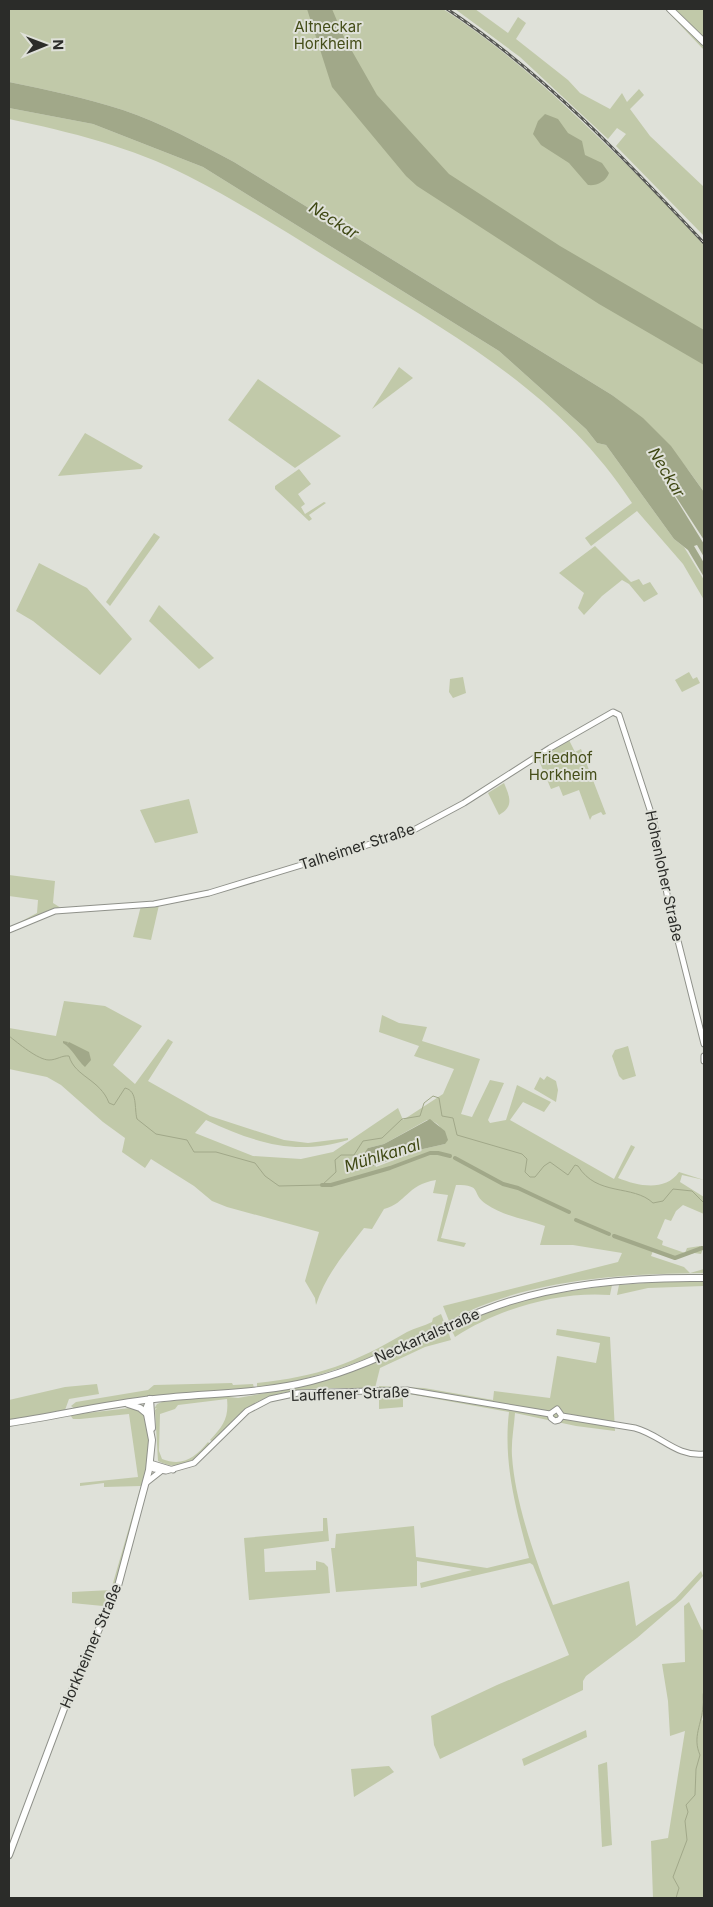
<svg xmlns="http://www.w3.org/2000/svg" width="713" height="1907" viewBox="0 0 713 1907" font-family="Inter,sans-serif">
  <rect width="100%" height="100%" fill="#dfe1d9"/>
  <g fill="#c1c9a9" fill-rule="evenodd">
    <path d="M9,9H443C510,52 568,107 625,163C652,190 679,217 704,245V492C675,450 653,426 612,395L234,162C198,143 162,123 123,110C86,98 48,90 9,82Z"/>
    <polygon points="455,9 475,9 508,33 518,17 526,23 516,39 568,80 580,93 610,109 622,93 627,102 639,89 644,95 630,109 650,136 704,187 704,236 616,146 626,134 617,128 608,139 520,57"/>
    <polygon points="665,9 704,9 704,50"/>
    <path d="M9,108L93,124L203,167L499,351L586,429L597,443L606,445L674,539L684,547L704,580V600L683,564L637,511L591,546L585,538L632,503C565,400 466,342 364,280C306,245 249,207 188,176C132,147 70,132 9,119Z"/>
    <polygon points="399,367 413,378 372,409"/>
    <polygon points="258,379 341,436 295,468 228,420"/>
    <polygon points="85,433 143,466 141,469 58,476"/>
    <polygon points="299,469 311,484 298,494 305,504 301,507 305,514 324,502 326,503 309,515 312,519 309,521 275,489 275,486"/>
    <polygon points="154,533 160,537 110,606 106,602"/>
    <polygon points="595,546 631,582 639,579 643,585 650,582 658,594 644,602 629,584 622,580 602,596 584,615 578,608 584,593 559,573"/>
    <polygon points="39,563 87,588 132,639 100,675 33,621 16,611"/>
    <polygon points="159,605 214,658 199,669 149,621"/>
    <polygon points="689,672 693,679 697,677 700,683 682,692 675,680"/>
    <polygon points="463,677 466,693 453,698 449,692 450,679"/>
    <polygon points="569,740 575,752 581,749 606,814 603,815 601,812 592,816 590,820 579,790 563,796 559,786 551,789 538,758"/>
    <path d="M504,783C510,797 514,807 499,815L488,793Z"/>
    <polygon points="189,799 198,833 155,843 140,810"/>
    <polygon points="9,875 55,881 53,903 61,908 43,913 9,928 37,913 38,900 9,896"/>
    <polygon points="159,905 151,940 133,937 141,906"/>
    <path d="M64,1001L105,1006L142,1026L113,1065L135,1084L168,1039L173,1042L148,1081L210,1116L284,1140L308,1143L348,1138V1140C294,1156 256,1143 206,1120L195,1133L253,1156L301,1159L333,1152L398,1108L403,1120L443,1094L454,1069L414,1056L419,1046L379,1032L382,1015L399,1023L427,1027L422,1041L480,1059L461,1114L472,1117L490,1080L504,1083L488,1120L490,1123L506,1120L517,1085L551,1102L544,1112L523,1102L510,1120L614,1179L631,1145L635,1147L618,1178C638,1186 665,1192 679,1172L704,1180L682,1175L680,1182L704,1197V1214L683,1205L676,1211L671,1221L665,1219L657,1238L663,1241L662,1245L685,1253L687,1248L700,1246L703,1249L701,1254L694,1253L675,1258L653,1251L651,1256L684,1267L690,1273L704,1269V1273C619,1274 526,1279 449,1321L443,1306L618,1262L622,1253L573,1245H540L545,1226C525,1219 503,1216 486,1204C470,1193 484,1185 456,1185L441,1238L466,1243L464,1247L437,1241L448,1195L433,1193L436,1180C406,1185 407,1203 384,1209L372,1229L364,1228C345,1253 326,1274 316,1305L315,1298L305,1281L319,1232L227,1207L212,1201L194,1186L151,1159L145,1168L122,1152L125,1138L103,1122L61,1085L47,1077L9,1069V1028L56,1036ZM427,1120C441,1122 443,1131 445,1144L423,1149L376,1167L368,1148L384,1144Z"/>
    <polygon points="628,1046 636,1076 623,1080 619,1076 612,1056 615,1050"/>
    <polygon points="547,1076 556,1081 558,1090 556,1102 534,1089 540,1077 544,1080"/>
    <polygon points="658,1282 704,1282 704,1286 648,1288 617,1295 619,1285"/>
    <path d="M612,1285L610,1295C558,1291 498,1309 455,1337L451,1329L448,1331L451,1340L425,1347L380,1368L375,1388C332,1389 278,1383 243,1411C232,1420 223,1432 213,1442L210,1440C223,1426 229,1418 227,1399L178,1405L175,1409L160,1414L159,1451L162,1459C182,1467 195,1458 208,1442L211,1445C194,1460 181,1473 158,1461L155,1410L157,1408L154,1409L157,1404L162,1402L219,1396L238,1398L293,1388L362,1368L494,1309L543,1295Z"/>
    <path d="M441,1314L445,1324C380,1354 328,1378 257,1388V1383C317,1377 355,1363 407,1332C415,1328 424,1326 432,1322L433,1318Z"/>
    <path d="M557,1329L610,1337L615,1431L576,1426L515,1413C514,1427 511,1442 512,1456C515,1503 536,1561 553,1605L629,1581L636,1626L675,1599L701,1571L703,1576L681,1600L637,1638L586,1676L583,1681V1690L440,1759L434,1745L431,1716L497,1685L569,1655L533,1565L530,1563L421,1588L420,1583L472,1570L417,1561V1586L336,1592L331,1548H335L336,1534L414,1526L416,1557L487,1568L529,1558C516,1509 503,1463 509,1412L403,1393V1407L379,1409V1386L424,1388L493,1400L494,1391L550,1398L557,1356L596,1363L600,1343L556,1335Z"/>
    <polygon points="232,1383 233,1385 253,1384 254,1388 140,1397 75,1409 71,1406 76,1402 148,1390 154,1385"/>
    <polygon points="97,1384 99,1394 69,1399 65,1410 9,1420 9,1400 65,1387"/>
    <path d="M130,1408L142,1411C148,1423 149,1439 148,1453C147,1479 120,1590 103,1606L72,1603V1592L111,1590L141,1486L104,1487V1483L80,1486V1483L138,1477L129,1414L80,1419H73L70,1415Z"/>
    <polygon points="323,1518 327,1518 329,1541 264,1549 265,1572 316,1570 316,1561 324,1563 328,1567 330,1593 249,1600 244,1538 323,1531"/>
    <polygon points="689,1602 702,1630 704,1629 704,1710 702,1720 704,1721 704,1898 653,1898 651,1841 668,1838 685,1731 670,1736 668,1701 662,1664 685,1662 684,1606"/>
    <polygon points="586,1730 587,1737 524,1766 522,1759"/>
    <polygon points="607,1762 612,1845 602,1847 598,1765"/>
    <polygon points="389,1766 394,1772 354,1797 351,1769"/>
  </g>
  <g fill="#a1a889">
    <polygon points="307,9 332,9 344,37 377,95 449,174 560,246 704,330 704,365 599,304 417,186 406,176 332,87"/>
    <path d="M9,82C48,90 86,98 123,110C162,123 198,143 234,162L612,395L643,418L671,446L704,492V540L647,452L704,544V557L697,545L694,546L704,563V577L688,550L674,539L606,445L597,443L586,429L499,351L203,167L93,124L9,108Z"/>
    <path d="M545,114L558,119L568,133L582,141L585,155L602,163L609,173C606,182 596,186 588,185L569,163L541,145L533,134L538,121Z"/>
    <path d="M63,1041L68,1042L67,1044L69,1042L89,1052L91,1060L85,1067C77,1060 72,1048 63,1043Z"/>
    <polygon points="430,1119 445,1131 448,1140 445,1144 423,1149 364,1169 360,1159 368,1148 384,1144"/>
  </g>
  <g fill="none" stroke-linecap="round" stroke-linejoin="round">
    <g stroke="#a1a889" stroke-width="1">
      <path d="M9,1036C18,1043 38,1060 49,1060C57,1060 62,1055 69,1056C75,1077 100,1079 109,1103L114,1105L125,1088C138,1091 134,1108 137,1119L156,1134L187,1140L194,1152H216L255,1163L265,1176L279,1186L322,1185L336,1172L335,1160L341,1155H354L363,1141L382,1138L402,1119L420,1116L424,1103L433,1096L439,1098L442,1116L453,1118L457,1135L522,1154L527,1159L525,1172L530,1177H535L544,1166L550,1162L568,1175L575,1165L578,1166C597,1197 633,1184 653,1203L663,1201L673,1189L692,1191L704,1203"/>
      <path d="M676,1898L679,1888L673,1877L687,1840L685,1821L688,1812L686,1805L695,1795L696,1769L700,1755C692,1737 702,1724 703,1706C704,1700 702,1697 704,1690"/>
    </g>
    <g stroke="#a1a889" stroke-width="4">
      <polyline points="455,1158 503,1184 518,1188 569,1212"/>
      <polyline points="322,1185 331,1185 390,1168 430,1153 438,1153 450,1156"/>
      <polyline points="576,1220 609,1234"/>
      <polyline points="614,1236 675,1258 702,1248"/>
    </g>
    <g stroke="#8f918a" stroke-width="7">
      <g id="minor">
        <polyline points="9,930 55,911 154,904 209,893 410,832 464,803 550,748 613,712 619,715 654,822 669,905 704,1044"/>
        <polyline points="704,1056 704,1061"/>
        <path d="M562,1416L559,1420L555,1421L551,1418L550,1414L557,1409L562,1416L635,1428C661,1435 676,1457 704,1454"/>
        <polyline points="150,1463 154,1469 166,1471 194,1463 247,1411 270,1399 298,1393 407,1390 550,1414"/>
        <polyline points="150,1463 173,1470"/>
        <polyline points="147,1482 161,1471"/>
      </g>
    </g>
    <g stroke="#8f918a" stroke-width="8">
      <g id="major">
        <polyline points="670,9 704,42"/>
        <polyline points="150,1399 152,1428"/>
        <polyline points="128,1404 140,1408 146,1413"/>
        <path d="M9,1423C57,1416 105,1404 154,1399C206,1393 260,1394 311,1381C373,1366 426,1332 485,1310C554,1283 631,1277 704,1278"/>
        <polyline points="9,1855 65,1706 118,1586 149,1470 152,1440 146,1409 150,1399"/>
      </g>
    </g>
    <use href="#minor" stroke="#fff" stroke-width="5"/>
    <use href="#major" stroke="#fff" stroke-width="6"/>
    <g stroke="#575854" stroke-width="3">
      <path id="rail" d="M447,9C544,73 625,159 704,243"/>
    </g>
    <use href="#rail" stroke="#dfe1d9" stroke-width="1" stroke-dasharray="4" stroke-linecap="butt"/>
  </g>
  <g text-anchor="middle" stroke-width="4" stroke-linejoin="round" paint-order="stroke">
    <g font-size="15" fill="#454e19" stroke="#dfe1d9">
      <text x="328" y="32">Altneckar<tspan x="328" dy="17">Horkheim</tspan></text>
      <text x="563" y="763">Friedhof<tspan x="563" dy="17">Horkheim</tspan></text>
    </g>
    <g font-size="15" fill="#2b2c29" stroke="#dfe1d9">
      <text transform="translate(357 847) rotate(-18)" y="5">Talheimer Straße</text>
      <text transform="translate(664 876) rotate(78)" y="5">Hohenloher Straße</text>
      <text transform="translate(427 1336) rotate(-24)" y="5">Neckartalstraße</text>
      <text transform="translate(350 1394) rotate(-2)" y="5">Lauffener Straße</text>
      <text transform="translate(91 1646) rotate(-67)" y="5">Horkheimer Straße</text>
    </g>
    <g font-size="16" font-style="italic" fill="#3e4712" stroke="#dfe1d9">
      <text transform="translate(334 220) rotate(32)" y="6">Neckar</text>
      <text transform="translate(667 472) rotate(59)" y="6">Neckar</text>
      <text transform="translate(382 1155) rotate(-17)" y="6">Mühlkanal</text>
    </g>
  </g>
  <rect width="713" height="1907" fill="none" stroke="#2b2c29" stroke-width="20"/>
  <g transform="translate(45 45) rotate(89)" stroke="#dfe1d9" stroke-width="4" paint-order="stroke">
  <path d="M0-4L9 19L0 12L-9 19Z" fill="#2b2c29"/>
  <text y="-8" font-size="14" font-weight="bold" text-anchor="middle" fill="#2b2c29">N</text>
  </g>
</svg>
